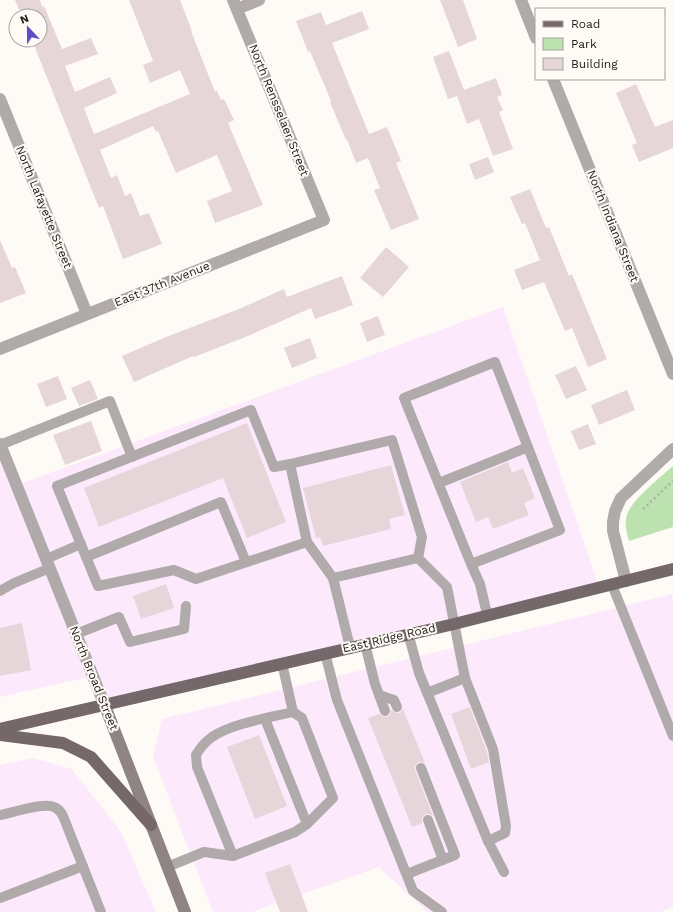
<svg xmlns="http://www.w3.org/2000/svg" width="673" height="912" viewBox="0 0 673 912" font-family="'Work Sans',sans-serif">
  <rect width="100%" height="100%" fill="#fefaf5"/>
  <g fill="#fceafc">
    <polygon points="503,307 598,583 107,700 20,484"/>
    <polygon points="0,448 93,676 0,697"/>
    <polygon points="673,594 673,907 660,912 427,912 379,867 252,912 213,912 153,757 162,719"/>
    <polygon points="33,758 72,769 121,832 156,912 0,912 0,765"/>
  </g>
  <path fill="#bce3af" d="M673,466V527L629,541C627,534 625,526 626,519C627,503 661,477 673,466Z"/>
  <g fill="#e6d6da">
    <polygon points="15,0 40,0 42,7 44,6 62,49 91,38 98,54 65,66 75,92 110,77 117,93 84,108 94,134 190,94 180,70 150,83 143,65 153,61 129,0 180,0 192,31 191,31 215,92 217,91 221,100 224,99 234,120 228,123 263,205 215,223 207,201 232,191 217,155 176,173 158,131 156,132 153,126 100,150 111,178 117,175 125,196 131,193 140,216 149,213 162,244 123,259 103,206 99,208 32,40 40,40 40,16 22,16"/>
    <polygon points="440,0 463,0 477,39 458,47"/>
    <polygon points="362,11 369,29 332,43 369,134 387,127 401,161 396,163 419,219 391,230 374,190 380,188 368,158 356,163 347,139 346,140 330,102 331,101 310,51 308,52 296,21 321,12 326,25"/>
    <polygon points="449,51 464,90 496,78 502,95 497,97 503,110 499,112 513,149 493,156 479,119 467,124 457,96 448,99 433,57"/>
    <polygon points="636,84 655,127 673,120 673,148 639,162 632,145 637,143 616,93"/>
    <polygon points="488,157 494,172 475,180 469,164"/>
    <polygon points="530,189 546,228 549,227 569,276 572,274 607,359 588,367 572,328 565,331 544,282 522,290 514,270 540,260 525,223 522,224 510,197"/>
    <polygon points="0,240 12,268 15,267 26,293 0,303"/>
    <polygon points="386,247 409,267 383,297 360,278"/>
    <polygon points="342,276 353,305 315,319 311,308 248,336 194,357 193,356 134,382 122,356 166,337 239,309 284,289 287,297"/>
    <polygon points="378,316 385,335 367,342 360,323"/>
    <polygon points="310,338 317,358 292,368 284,348"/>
    <polygon points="576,366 587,390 566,399 555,375"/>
    <polygon points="58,376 67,399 46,407 37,384"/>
    <polygon points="90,380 98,399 79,406 71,388"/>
    <polygon points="627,390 635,410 599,425 591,405"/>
    <polygon points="91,421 102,451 65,465 53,435"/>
    <polygon points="247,423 286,522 247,538 223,478 99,527 84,488"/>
    <polygon points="588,424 596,444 579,450 571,431"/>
    <polygon points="508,462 512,473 523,468 535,498 524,503 529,515 493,529 488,517 476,522 460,482"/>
    <polygon points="391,465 405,515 389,519 391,529 323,546 320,537 316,538 303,488"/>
    <polygon points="166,584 174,608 141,619 133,596"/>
    <polygon points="22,623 31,670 0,676 0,628"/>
    <polygon points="470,707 487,752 489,762 471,769 451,714"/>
    <polygon points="403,709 425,763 418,762 415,767 415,770 433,816 429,814 425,814 422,819 422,823 412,827 368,718 379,714 384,717 387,717 390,715 391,710 397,713 400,713"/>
    <polygon points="259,735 287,806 255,819 227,747"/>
    <polygon points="290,864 308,912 280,912 265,873"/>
  </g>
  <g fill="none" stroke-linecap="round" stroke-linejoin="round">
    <polyline stroke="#b2aea9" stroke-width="2.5" stroke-dasharray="2 3" stroke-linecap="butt" points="643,509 673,481"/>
    <g stroke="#b1aaab" stroke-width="10">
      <polyline points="0,445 110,401 132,457"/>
      <polyline points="290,464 274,467 251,410 57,486 98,586 174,570 196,579 307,542"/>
      <polyline points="439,483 528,447"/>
      <polyline points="86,557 221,502 246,562"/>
      <polyline points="46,559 81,544"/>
      <polyline points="471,564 560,530 495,362 404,398 471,564 480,584 487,614"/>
      <polyline points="333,578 418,558 447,587 465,678 493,749 506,826 505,833 488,841"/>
      <polyline points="612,585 673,736"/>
      <polyline points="0,591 14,583 50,568"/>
      <polyline points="408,633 419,673 488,841 504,872"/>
      <polyline points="76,634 119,617 130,642 184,629 186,606"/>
      <polyline points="365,644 375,684 385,711"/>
      <polyline points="350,647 333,578 307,542 290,464 392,440 422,537 418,558"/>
      <polyline points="325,653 337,700 413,891 442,912"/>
      <polyline points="427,693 465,678"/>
      <polyline points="379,695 394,700 397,707"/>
      <polyline points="265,719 307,824"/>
      <path d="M0,815C12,813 43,802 54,807C59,809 61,812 63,816L101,912"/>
      <polyline points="428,820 443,860"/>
      <path d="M233,856L197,767L196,755C200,748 205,742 212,737C233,723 268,718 293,712"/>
      <polyline points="167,867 204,852 233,856 295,832 307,824 333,798 302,718 293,712 282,663"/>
      <polyline points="407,874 455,855 421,768"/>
      <polyline points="0,898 83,866"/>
    </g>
    <g stroke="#b1aaab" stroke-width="12">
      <polyline points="521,0 536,38"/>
      <polyline points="237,9 259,0"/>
      <polyline points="553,79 673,374"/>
      <polyline points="0,99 87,314"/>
      <polyline points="0,349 324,220 233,0"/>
      <polyline points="0,444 105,706"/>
      <polyline points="626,581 613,531 613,522 615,511 621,498 673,449"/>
    </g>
    <polyline stroke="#8e8385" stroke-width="12" points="105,706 185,912"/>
    <g stroke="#75686a" stroke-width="12">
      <polyline points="0,729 454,624 673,569"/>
      <polyline points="0,735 63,743 91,757 151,825"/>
    </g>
  </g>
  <g text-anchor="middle" stroke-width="4" stroke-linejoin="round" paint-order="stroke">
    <g font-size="12" fill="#201d18" stroke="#fefaf5">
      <text transform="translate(279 110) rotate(68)" y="4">North Rensselaer Street</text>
      <text transform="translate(44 207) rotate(68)" y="4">North Lafayette Street</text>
      <text transform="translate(613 226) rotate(68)" y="4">North Indiana Street</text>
      <text transform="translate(162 284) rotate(-22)" y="4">East 37th Avenue</text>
      <text transform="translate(389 638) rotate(-13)" y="4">East Ridge Road</text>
      <text transform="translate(94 678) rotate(68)" y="4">North Broad Street</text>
    </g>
  </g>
  <rect x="535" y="8" width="130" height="72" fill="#fefaf5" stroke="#a5a29d"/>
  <rect x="543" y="21" width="20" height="6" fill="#75686a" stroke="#a5a29d"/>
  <text x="571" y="28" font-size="12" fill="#201d18">Road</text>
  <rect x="543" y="38" width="20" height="12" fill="#bce3af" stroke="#a5a29d"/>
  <text x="571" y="48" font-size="12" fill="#201d18">Park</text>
  <rect x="543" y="58" width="20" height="12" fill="#e6d6da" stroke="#a5a29d"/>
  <text x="571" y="68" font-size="12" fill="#201d18">Building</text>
  <g transform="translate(28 28) rotate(338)"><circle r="19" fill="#fefaf5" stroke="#a5a29d"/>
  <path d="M0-3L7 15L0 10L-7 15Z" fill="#5c4dc5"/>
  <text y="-6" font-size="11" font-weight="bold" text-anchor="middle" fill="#201d18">N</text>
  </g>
</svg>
